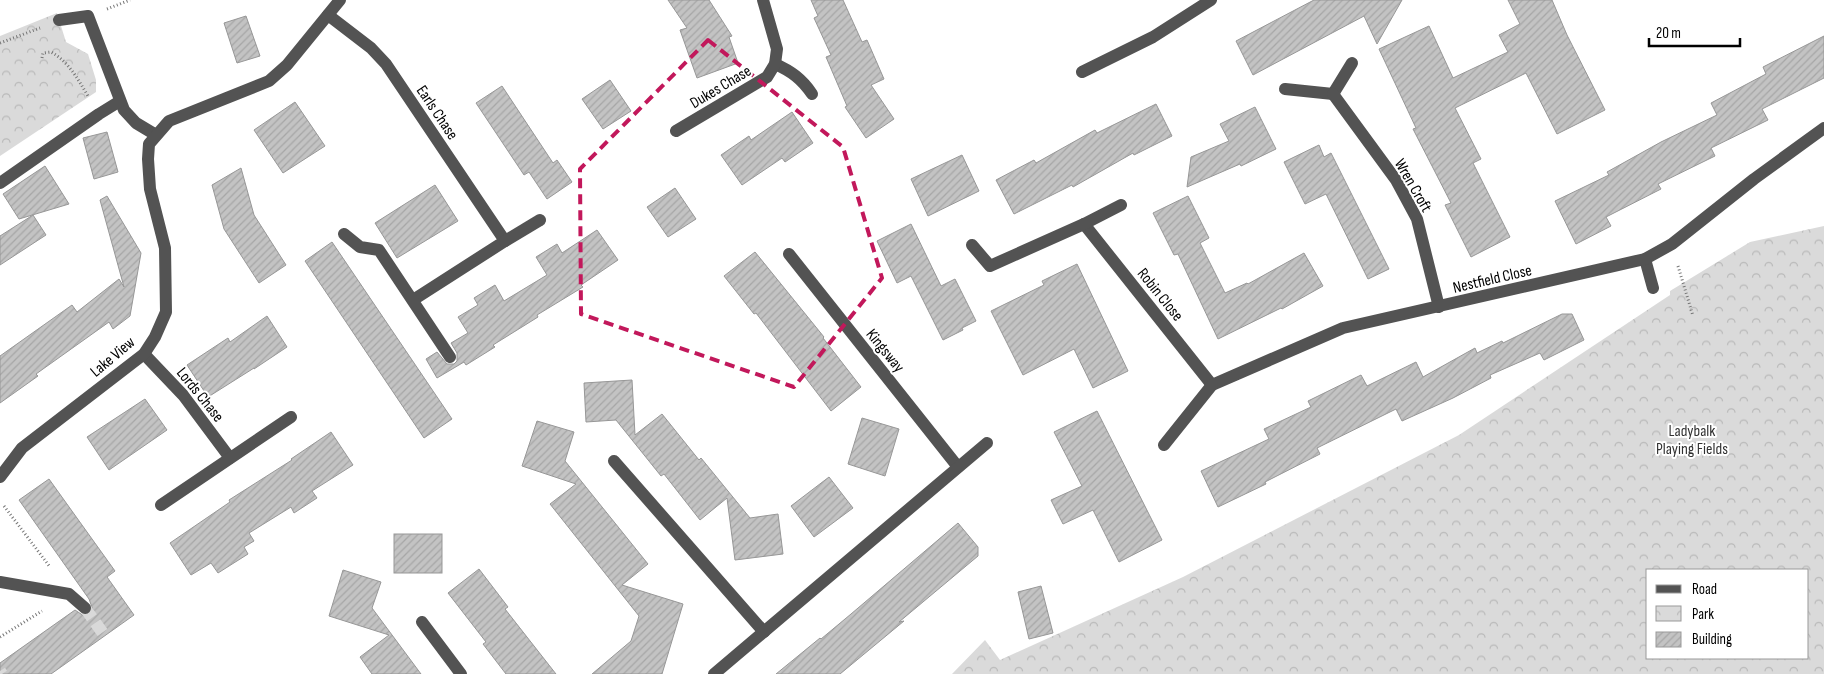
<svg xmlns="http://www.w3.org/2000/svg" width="1824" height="674" viewBox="0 0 1824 674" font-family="'Sofia Sans Condensed',sans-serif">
  <defs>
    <pattern id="park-crowns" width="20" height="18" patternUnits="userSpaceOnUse" patternTransform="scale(1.25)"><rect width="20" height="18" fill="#dadada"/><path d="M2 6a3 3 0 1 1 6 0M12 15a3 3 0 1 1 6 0" fill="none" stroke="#b9b9b9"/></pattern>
    <pattern id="building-hatch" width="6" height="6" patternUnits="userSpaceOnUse" patternTransform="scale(1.25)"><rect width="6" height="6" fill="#c3c3c3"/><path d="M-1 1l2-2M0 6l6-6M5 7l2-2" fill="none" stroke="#a6a6a6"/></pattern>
  </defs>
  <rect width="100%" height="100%" fill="#fff"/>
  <g fill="url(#park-crowns)" fill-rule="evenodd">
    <polygon points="57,13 66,42 88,54 96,80 96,92 0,156 0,36"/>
    <path d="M1824,226V674H952L985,640L1000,660L1183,577L1459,435L1670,295V291L1750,242ZM1808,570V658H1648V570Z"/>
  </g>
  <g fill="url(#building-hatch)" stroke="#979797">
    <polygon points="668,0 709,0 732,36 729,37 738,63 697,78 680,30 687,28"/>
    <polygon points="811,0 843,0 862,42 867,40 884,79 871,85 894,119 866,138 845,107 847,106 826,57 831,55 814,18 818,16"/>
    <polygon points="1314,0 1402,0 1377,44 1364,16 1253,75 1236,41"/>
    <polygon points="1508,0 1552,0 1567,35 1605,110 1557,134 1526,73 1455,108 1481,159 1473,163 1510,237 1471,257 1445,205 1451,203 1413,129 1416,128 1379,49 1429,26 1453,78 1508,52 1499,35 1520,24"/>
    <polygon points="246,16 260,56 237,63 224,23"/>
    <polygon points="1824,36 1824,78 1762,109 1768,120 1711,148 1715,156 1658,184 1661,189 1606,217 1611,226 1576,244 1555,201 1609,175 1607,172 1661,142 1717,115 1711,103 1766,74 1763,67"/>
    <polygon points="610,80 631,111 603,129 582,99"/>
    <polygon points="502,86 553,163 557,160 572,182 547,199 529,172 524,175 476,103"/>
    <polygon points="295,102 325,146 283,173 254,130"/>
    <polygon points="1156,104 1172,136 1134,155 1133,153 1073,187 1072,185 1014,214 996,180 1034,160 1036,163 1095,130 1097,133"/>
    <polygon points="1255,107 1276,149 1241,166 1240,164 1187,187 1191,157 1229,141 1220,124"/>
    <polygon points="792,112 813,143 785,162 782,158 742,185 721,155 749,136 751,140"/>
    <polygon points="107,132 118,172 94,179 83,138"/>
    <polygon points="1319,145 1324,157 1331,153 1389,269 1368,279 1326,194 1305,204 1284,162"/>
    <polygon points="962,155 979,191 928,216 911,179"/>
    <polygon points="45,166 69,204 19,219 3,194"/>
    <polygon points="241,168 254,215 286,265 259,283 224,229 212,185"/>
    <polygon points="435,185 458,221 397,258 375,223"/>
    <polygon points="675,188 696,219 668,237 647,207"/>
    <polygon points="107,196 141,253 130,316 113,329 109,322 36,374 38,376 0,403 0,356 72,305 77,312 119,279 124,287 100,200"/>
    <polygon points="1188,196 1209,238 1200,243 1225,293 1247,283 1248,284 1304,253 1323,286 1282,309 1281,308 1218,339 1178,254 1174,255 1153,213"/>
    <polygon points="33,215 46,235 0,265 0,236"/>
    <polygon points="911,224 941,286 955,279 976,321 962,328 963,330 943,340 911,276 897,283 877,241"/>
    <polygon points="597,230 618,260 581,285 583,287 537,315 538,317 493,345 495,347 466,365 464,362 437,378 426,359 437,352 447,364 454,364 457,361 457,353 451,343 468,333 458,317 478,305 474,298 495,285 504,301 547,275 536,257 557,244 562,253"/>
    <polygon points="332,242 452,419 424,438 305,261"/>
    <polygon points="755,252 824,337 823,338 861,387 831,411 756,313 754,314 724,276"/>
    <polygon points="1077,264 1128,371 1093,388 1074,349 1023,375 991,311 1044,285 1042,281"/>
    <polygon points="1562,314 1572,314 1584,340 1544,360 1540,353 1490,375 1491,378 1453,398 1402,421 1396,409 1317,448 1320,454 1265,482 1266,484 1218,507 1201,471 1269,439 1264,429 1311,407 1308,401 1361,375 1367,386 1416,362 1423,377 1475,348 1477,353 1502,341 1503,343"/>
    <polygon points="267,316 287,347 254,369 254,368 208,397 187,365 228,338 230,342"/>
    <polygon points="632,380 635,435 662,414 699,460 701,458 750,518 778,514 783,554 735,560 727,498 700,520 664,474 661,476 616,420 586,422 584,383"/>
    <polygon points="145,399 167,430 109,470 87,437"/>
    <polygon points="1097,411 1162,540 1119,562 1093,510 1063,524 1051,500 1082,486 1054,432"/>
    <polygon points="862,418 899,429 885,476 848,464"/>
    <polygon points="537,421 574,432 565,461 648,564 622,585 683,604 662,674 592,674 631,641 639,616 550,504 576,484 522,466"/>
    <polygon points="331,432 353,465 312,491 317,498 294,513 291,507 249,533 254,541 244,547 248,554 218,573 211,563 191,575 170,543 230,502 229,500 292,460 291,459"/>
    <polygon points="829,477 853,508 814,537 791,506"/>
    <polygon points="49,479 115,571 107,577 134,615 51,674 0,674 0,663 75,610 84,616 91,614 93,610 89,599 19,500"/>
    <polygon points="958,523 978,547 978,556 899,622 904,621 840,674 776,674 820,638 821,639 851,614"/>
    <rect x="394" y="534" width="48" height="39"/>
    <polygon points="479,569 508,607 505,609 556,674 506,674 483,644 486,642 448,593"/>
    <polygon points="343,570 381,582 372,608 421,674 372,674 360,657 389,635 329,616"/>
    <polygon points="1041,586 1053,633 1029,639 1018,592"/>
  </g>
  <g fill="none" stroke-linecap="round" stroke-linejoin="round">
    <g stroke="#d9d9d9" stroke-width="12" stroke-dasharray="12 6" stroke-linecap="butt">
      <polyline points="85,608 105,636"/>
      <polyline points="0,671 2,674"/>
    </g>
    <g stroke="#757575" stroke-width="3" stroke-dasharray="1 2.5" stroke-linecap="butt">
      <polyline points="107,9 130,0"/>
      <polyline points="0,43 40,28"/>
      <path d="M42,58L43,53L51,52C69,62 77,78 88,96"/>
      <polyline points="1678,266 1693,316"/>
      <polyline points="4,506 50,567"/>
      <polyline points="0,637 42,611"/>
    </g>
    <g stroke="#535353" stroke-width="12">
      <polyline points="328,15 371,48 386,64 505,241 413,300"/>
      <polyline points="59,20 88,16 124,110 136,123 156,135"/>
      <path d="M775,64C791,71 802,79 812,94"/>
      <polyline points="1082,72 1153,37 1211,0"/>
      <polyline points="1285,89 1333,94 1352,63"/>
      <polyline points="1333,94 1396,180 1417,219 1439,307"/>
      <polyline points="676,131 767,77 775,64 777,49 763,0"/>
      <polyline points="0,183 99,114 120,101"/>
      <polyline points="1084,224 1212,385"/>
      <polyline points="344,234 360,247 379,250 450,357"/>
      <polyline points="505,241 540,220"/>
      <polyline points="972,245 990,266 1084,224 1121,205"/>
      <polyline points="789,254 958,467"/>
      <polyline points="1645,259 1653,288"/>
      <polyline points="144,354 183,395 230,458"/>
      <polyline points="1164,445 1212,385 1343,328 1645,259 1672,244 1754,179 1824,128"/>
      <polyline points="614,461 764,632"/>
      <polyline points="0,477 22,448 144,354 155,337 166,312 165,248 150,189 148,159 149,144 169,121 269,81 287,65 340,0"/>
      <polyline points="161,505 291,417"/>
      <polyline points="0,582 69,594 85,608"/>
      <polyline points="422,622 461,674"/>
      <polyline points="714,674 987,443"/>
    </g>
  </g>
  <path fill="none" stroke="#c2185b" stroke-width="4" stroke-dasharray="10 6" stroke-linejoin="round" d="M708,40L843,147L882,278L794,387L581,314L580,169Z"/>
  <g text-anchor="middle" stroke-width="4" stroke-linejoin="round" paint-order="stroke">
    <g font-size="16" fill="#000" stroke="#fff">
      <text transform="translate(720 86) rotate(-31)" y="6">Dukes Chase</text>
      <text transform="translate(438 112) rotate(56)" y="6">Earls Chase</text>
      <text transform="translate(1414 185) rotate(60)" y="6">Wren Croft</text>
      <text transform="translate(1492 278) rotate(-13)" y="6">Nestfield Close</text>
      <text transform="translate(1161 294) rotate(51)" y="6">Robin Close</text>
      <text transform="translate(886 350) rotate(51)" y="6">Kingsway</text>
      <text transform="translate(112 356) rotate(-40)" y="6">Lake View</text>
      <text transform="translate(201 394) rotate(51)" y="6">Lords Chase</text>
    </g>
    <g font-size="16" fill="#313131" stroke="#fff">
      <text x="1692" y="436">Ladybalk<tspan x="1692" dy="18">Playing Fields</tspan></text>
    </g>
  </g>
  <rect x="1646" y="569" width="162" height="90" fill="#ffffff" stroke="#999999"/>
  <rect x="1656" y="585" width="25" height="8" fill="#535353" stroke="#999999"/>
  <text x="1692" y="594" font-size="15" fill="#000000">Road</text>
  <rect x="1656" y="606" width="25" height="15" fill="url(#park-crowns)" stroke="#999999"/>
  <text x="1692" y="619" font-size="15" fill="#000000">Park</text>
  <rect x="1656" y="632" width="25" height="15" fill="url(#building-hatch)" stroke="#999999"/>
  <text x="1692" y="644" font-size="15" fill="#000000">Building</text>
  <path d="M1649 38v8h91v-8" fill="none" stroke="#000000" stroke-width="2.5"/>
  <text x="1656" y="38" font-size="15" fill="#000000" stroke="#ffffff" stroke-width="4" paint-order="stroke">20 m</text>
</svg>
